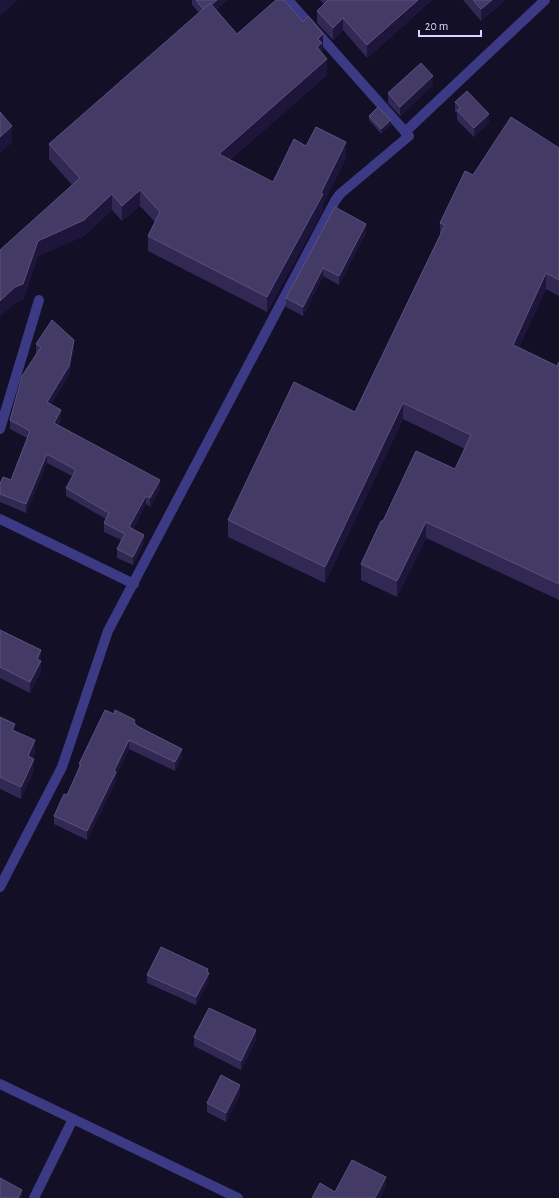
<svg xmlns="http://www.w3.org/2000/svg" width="559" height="1198" viewBox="0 0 559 1198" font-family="'Alegreya Sans',sans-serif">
  <rect width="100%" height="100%" fill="#130f26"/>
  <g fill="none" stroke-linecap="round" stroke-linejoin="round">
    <g stroke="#3d3a85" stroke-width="10">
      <polyline points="405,132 545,0"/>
      <polyline points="0,429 39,300"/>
      <polyline points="0,519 134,584"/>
      <polyline points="0,887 62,767 108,631 335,201 340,194 409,136 288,0"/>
      <polyline points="0,1084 238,1198"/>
      <polyline points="34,1198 73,1119"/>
    </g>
  </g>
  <g fill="#312854">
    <polygon points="192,0 227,0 216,10 237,34 323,49 322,51 322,53 327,75 230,160 273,182 306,146 346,158 323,204 323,210 267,312 148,251 148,236 155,222 140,206 122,221 112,210 84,236 38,256 23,300 15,303 0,316 72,185 49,159 49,144 199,13 192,5"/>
    <polygon points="320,0 432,0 367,58 343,30 333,40 317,23 317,11 324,4"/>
    <polygon points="463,0 505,0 481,21"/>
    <polygon points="433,85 400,116 388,103 388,93"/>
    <polygon points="455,102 489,123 474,137 457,120 457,113 455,111"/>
    <polygon points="369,116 391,125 381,134 369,120"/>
    <polygon points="559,148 559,296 546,289 519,347 557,366 559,362 559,600 426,538 397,597 361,580 361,564 383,521 455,469 465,449 403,419 325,583 228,537 228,520 355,412 440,235 440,223 473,175"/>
    <polygon points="366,232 339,285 323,276 303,316 286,307 286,298"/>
    <polygon points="36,344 74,348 69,375 51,404 61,418 58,425 160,489 150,507 146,504 133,529 144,543 133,565 117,558 117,549 121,540 104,532 104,523 106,519 66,496 66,488 72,476 47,463 26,513 0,502 0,484 11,480 27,438 10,429 10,420 37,353 36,353"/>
    <polygon points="0,630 41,650 41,672 30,693 0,678"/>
    <polygon points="0,717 35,752 32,758 34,770 21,799 0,789"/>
    <polygon points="135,724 182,757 175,771 129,749 116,775 116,781 87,840 54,824 54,816 67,795 79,768 79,764"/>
    <polygon points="208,972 209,981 196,1005 147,983 147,975"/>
    <polygon points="194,1037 256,1040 241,1070 194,1046"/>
    <polygon points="240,1094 226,1122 207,1112 207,1103"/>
  </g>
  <g fill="#1d163a">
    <polygon points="0,0 18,0 0,16"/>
    <polygon points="217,0 227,0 205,20 205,10"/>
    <polygon points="418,0 432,0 367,58 367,45"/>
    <polygon points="492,0 505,0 481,21 481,9"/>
    <polygon points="343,18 343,30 333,40 333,28"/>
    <polygon points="323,34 323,49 322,51 322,59 317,47 318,39"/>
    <polygon points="327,59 327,75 219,170 219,154"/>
    <polygon points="433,76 433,85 400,116 400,107"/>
    <polygon points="489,114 489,123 474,137 474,128"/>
    <polygon points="391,120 391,125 381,134 381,129"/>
    <polygon points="12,126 12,143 0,153 0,137"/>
    <polygon points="346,142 346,158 323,204 323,210 267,312 267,297"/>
    <polygon points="140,190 140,206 122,221 122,206"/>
    <polygon points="112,194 112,210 84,236 38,256 23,300 15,303 0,316 0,301 38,241"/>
    <polygon points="366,224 366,232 339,285 339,276"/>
    <polygon points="323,268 323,276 303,316 303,307"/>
    <polygon points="546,273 546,289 513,361 513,345"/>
    <polygon points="74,340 74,348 69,375 47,411 47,402"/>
    <polygon points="403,403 403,419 325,583 325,567"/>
    <polygon points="61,410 61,418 54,431 54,423"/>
    <polygon points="47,454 47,463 26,513 26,504"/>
    <polygon points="160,480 160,489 150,507 150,498"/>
    <polygon points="146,496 146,504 129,536 129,527"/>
    <polygon points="426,522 426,538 397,597 397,581"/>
    <polygon points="144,535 144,543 133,565 133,557"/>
    <polygon points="41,650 41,672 30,693 30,682 37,659"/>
    <polygon points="15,724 15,736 12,730"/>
    <polygon points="35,740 35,752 28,767 28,756"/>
    <polygon points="129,740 129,749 116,775 116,781 87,840 87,831 114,771"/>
    <polygon points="182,749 182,757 175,771 175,762"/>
    <polygon points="34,759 34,770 21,799 21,787"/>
    <polygon points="208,969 208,974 209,973 209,981 196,1005 196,997"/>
    <polygon points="256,1030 256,1040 241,1070 241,1061"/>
    <polygon points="240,1085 240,1094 226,1122 226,1113"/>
    <polygon points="386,1177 386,1187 380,1198 375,1198"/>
    <polygon points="22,1190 22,1198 18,1198"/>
  </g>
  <g fill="#433a66" stroke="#5a527e">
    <polygon points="196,0 217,0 211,5 210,3 203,9"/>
    <polygon points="276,0 284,0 303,22 308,16 323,34 318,39 322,43 317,47 327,59 219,154 273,182 294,139 306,146 316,127 346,142 321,193 323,194 267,297 148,236 160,212 140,190 122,206 112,194 84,220 38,241 23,284 15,287 0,301 0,250 80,178 49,144 210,3 237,34"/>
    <polygon points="328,0 418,0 367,45 343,18 333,28 317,11"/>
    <polygon points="473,0 492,0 481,9"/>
    <polygon points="421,63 433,76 400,107 388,93"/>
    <polygon points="467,91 489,114 474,128 457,110 461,108 455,102"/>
    <polygon points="378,107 391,120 381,129 369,116"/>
    <polygon points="0,112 12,126 0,137"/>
    <polygon points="511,117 559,148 559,280 546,273 513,345 557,366 559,362 559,584 426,522 397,581 361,564 381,521 383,521 416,451 455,469 471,435 403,403 325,567 228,520 294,382 355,412 445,225 440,223 465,171 473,175"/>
    <polygon points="335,207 366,224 339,276 323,268 303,307 286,298"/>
    <polygon points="52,320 74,340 69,366 47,402 61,410 54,423 160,480 150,498 146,496 129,527 144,535 133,557 117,549 125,534 104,523 109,513 66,488 76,470 47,454 26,504 0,494 0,484 3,477 11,480 30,431 10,420 22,376 41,347 36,344"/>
    <polygon points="0,630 41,650 37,659 41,661 30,682 0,667"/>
    <polygon points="105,710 114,714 115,710 135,720 134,722 137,726 182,749 175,762 129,740 114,771 116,772 87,831 54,816 64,794 67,795 81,764 79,764"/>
    <polygon points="0,717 15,724 12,730 35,740 28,756 34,759 21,787 0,777"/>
    <polygon points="161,947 208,969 207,972 209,973 196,997 147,975"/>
    <polygon points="209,1008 256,1030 241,1061 194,1037"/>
    <polygon points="221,1075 240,1085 226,1113 207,1103"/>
    <polygon points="352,1160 386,1177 375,1198 312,1198 320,1183 335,1192"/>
    <polygon points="0,1178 22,1190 18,1198 0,1198"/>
  </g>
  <path d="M419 30v6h62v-6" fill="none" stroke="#d9d4ff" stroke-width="2"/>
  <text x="425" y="30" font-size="12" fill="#d9d4ff" stroke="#130f26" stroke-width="3" paint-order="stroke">20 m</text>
</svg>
